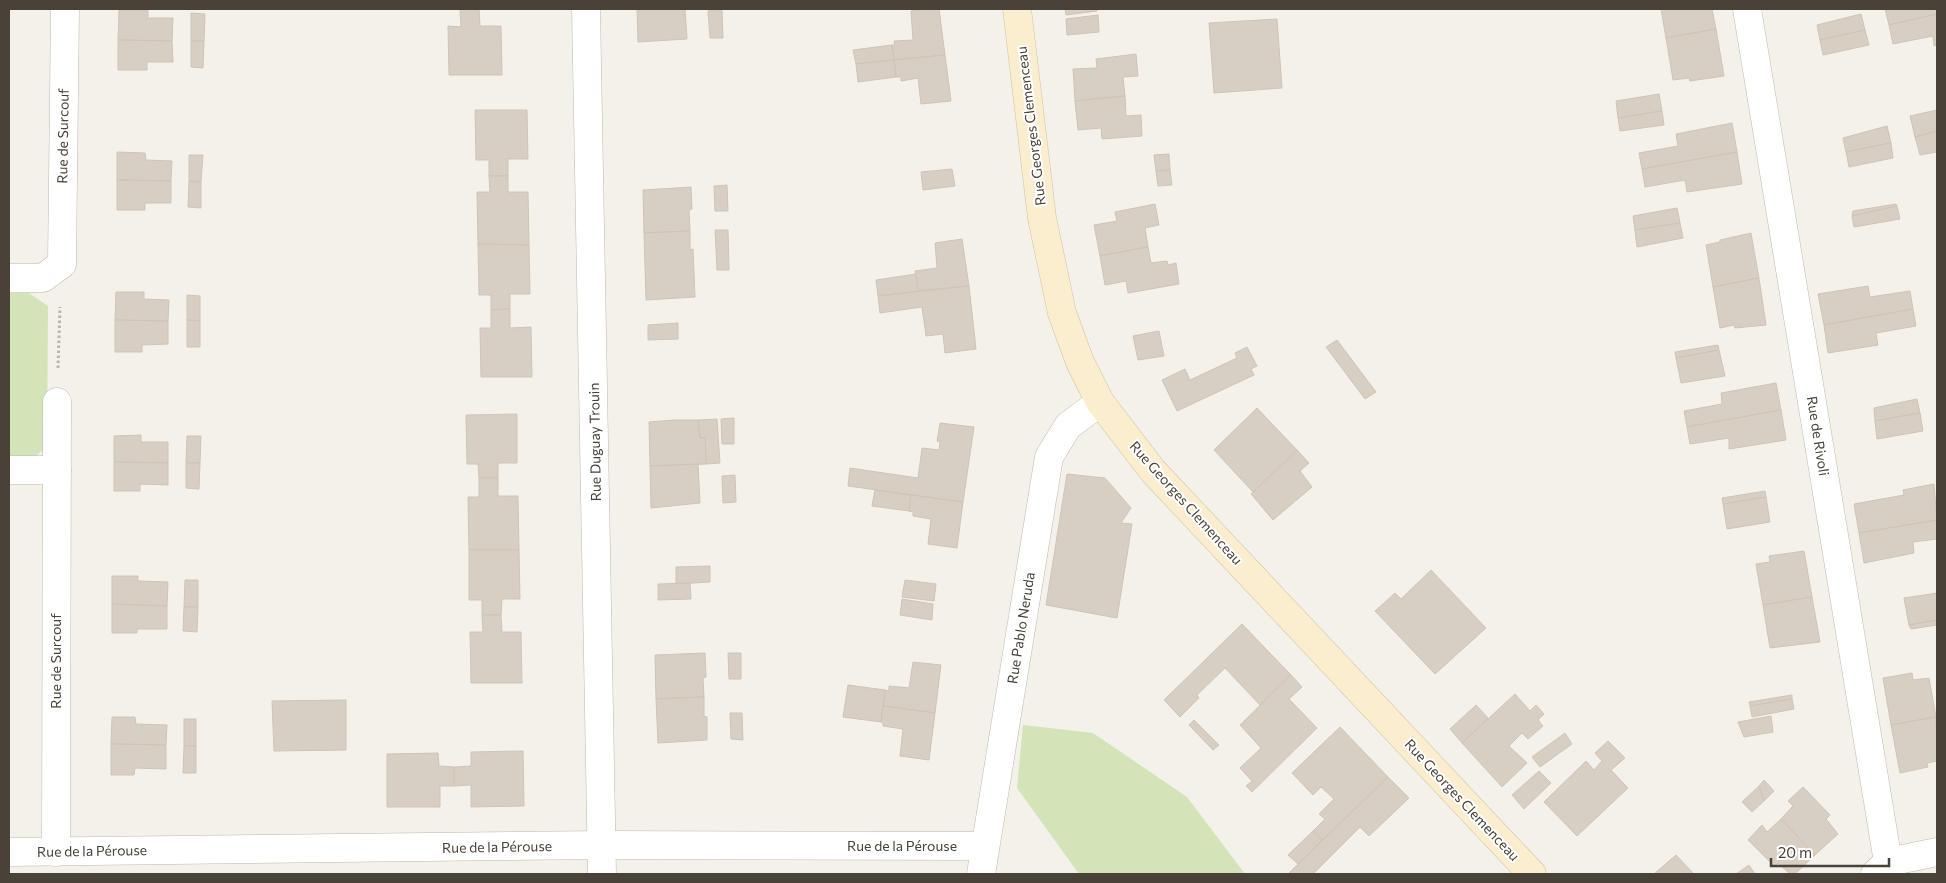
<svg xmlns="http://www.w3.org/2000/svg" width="1946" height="883" viewBox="0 0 1946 883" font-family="Commissioner,sans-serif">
  <rect width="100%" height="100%" fill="#f4f1eb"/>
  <g fill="#d2e4b8">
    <polygon points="9,293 29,293 48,306 47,445 31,462 9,461"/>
    <polygon points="1023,725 1093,733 1187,797 1245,874 1079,874 1017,788"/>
  </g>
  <g fill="#d8cfc4" stroke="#cfc4b5">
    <polygon points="460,9 479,9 480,26 501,26 502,75 449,75 448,26 461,27"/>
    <polygon points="637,9 685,9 687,39 638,42"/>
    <polygon points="722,9 723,38 710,38 708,11"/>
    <polygon points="925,9 939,9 945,55 894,60 892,45 895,45 894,41 913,40 911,11"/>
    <polygon points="1065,9 1097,9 1097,11 1066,15"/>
    <polygon points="1661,9 1712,9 1716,29 1666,38"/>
    <polygon points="1885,9 1937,9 1937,14 1889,25"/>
    <polygon points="119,10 148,10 148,18 173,18 172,41 118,40"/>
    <polygon points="191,13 205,14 204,41 191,41"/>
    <polygon points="1861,14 1865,30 1820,40 1817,25"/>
    <polygon points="1937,14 1937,45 1934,46 1933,36 1893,44 1889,25"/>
    <polygon points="1098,15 1099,32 1067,35 1066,19"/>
    <polygon points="1277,19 1282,88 1214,93 1209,23"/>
    <polygon points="1716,29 1724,76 1690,81 1689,78 1673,80 1666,38"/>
    <polygon points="1865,30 1869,45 1823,55 1820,40"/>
    <polygon points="118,40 172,41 173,62 147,62 147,70 118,70"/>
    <polygon points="191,41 204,41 203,68 191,67"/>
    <polygon points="892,45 894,60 856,64 853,50"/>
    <polygon points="1136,54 1138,76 1123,77 1125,96 1075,101 1073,69 1097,68 1096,59"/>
    <polygon points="945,55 951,101 921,104 918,78 901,81 901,77 896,77 894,60"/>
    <polygon points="894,60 896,77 858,82 856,64"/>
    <polygon points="1659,94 1662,111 1618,118 1616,101"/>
    <polygon points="1125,96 1126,116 1141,115 1142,136 1102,139 1101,128 1078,130 1075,101"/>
    <polygon points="475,110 527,110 528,159 508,159 508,176 489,176 489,160 476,160"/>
    <polygon points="1937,110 1937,131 1915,137 1910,116"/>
    <polygon points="1662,111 1664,125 1620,131 1618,118"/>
    <polygon points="1732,123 1737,152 1642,169 1639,153 1678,146 1676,134"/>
    <polygon points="1887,126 1891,143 1846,152 1843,138"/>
    <polygon points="1937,131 1937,152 1920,155 1915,137"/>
    <polygon points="1891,143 1893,158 1849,167 1846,152"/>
    <polygon points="117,152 145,153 146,160 172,161 171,181 117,180"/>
    <polygon points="1737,152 1742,184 1687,192 1685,180 1645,187 1642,169"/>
    <polygon points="1169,154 1170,170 1156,171 1154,155"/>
    <polygon points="189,155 203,155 201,182 189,181"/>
    <polygon points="952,169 955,186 923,190 921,172"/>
    <polygon points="1170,170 1172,185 1158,186 1156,171"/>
    <polygon points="489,176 508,176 508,192 528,192 529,245 478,244 477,192 490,192"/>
    <polygon points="117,180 171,181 171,203 145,203 145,210 117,210"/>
    <polygon points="189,181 201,182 201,208 188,207"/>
    <polygon points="727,185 728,211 715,211 714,186"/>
    <polygon points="691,187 692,209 689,210 690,231 644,233 643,190"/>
    <polygon points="1155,204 1159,225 1145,228 1148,247 1100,256 1094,225 1117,221 1115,212"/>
    <polygon points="1896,204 1897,206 1852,216 1853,211"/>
    <polygon points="1897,206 1900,219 1854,227 1852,216"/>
    <polygon points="1677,208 1680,223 1635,230 1633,216"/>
    <polygon points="1680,223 1683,238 1637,247 1635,230"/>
    <polygon points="715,230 728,230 729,270 717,270"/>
    <polygon points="690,231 690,250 693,249 695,297 646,300 644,233"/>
    <polygon points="1751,233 1759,278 1713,287 1706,245 1720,242 1720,240"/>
    <polygon points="962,239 969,286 918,291 915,271 937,268 935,243"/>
    <polygon points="478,244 529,245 530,294 510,294 510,309 491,310 491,295 479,295"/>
    <polygon points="1148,247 1151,263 1167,261 1168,265 1176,263 1179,284 1128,293 1126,281 1105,285 1100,256"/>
    <polygon points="916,274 918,291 878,296 876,280"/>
    <polygon points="1759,278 1766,325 1735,328 1734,325 1720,328 1713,287"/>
    <polygon points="969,286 976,349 945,353 943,334 926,336 922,307 880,313 878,296"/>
    <polygon points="1868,286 1870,297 1910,291 1913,309 1824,325 1818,294"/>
    <polygon points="116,292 144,292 144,299 169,300 168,321 115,320"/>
    <polygon points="187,295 200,296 200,321 187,320"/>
    <polygon points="510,309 510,328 531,327 532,377 481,377 480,328 491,328 491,310"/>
    <polygon points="1913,309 1916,326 1876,333 1878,345 1828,353 1824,325"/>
    <polygon points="115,320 168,321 168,344 142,345 142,352 115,352"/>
    <polygon points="187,320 200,321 200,347 187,347"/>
    <polygon points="678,323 678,339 648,340 648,325"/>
    <polygon points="1159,331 1164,356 1138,360 1133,336"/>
    <polygon points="1337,340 1376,392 1365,399 1326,347"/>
    <polygon points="1718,345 1719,350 1676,358 1675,352"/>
    <polygon points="1247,347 1257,366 1251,369 1254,375 1177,411 1162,380 1185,369 1190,380 1237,358 1235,353"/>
    <polygon points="1719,350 1725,376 1681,383 1676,358"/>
    <polygon points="1776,383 1781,410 1687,427 1684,411 1722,404 1721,393"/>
    <polygon points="1917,399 1920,413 1875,421 1874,408"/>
    <polygon points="1257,408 1297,450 1253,492 1214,450"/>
    <polygon points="1781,410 1786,440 1729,449 1729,438 1690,444 1687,427"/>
    <polygon points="1920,413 1923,431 1877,439 1875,421"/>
    <polygon points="517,414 517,463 498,463 498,478 479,478 478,464 467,464 466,415"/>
    <polygon points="734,418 734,444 722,444 721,419"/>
    <polygon points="717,419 720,463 706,464 705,438 700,438 698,420"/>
    <polygon points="674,420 698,420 700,438 705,438 706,464 650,466 649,422"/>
    <polygon points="940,423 974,427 963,502 848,486 850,468 918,478 922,448 939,450 940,442 937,441"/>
    <polygon points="141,435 141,442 168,442 168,463 114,462 114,436"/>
    <polygon points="187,436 201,436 200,463 186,463"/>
    <polygon points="1297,450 1309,463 1300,471 1312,487 1273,520 1251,494"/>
    <polygon points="114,462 168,463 168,485 140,484 140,491 114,491"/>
    <polygon points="186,463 200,463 199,489 186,488"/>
    <polygon points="698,464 700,503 651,508 650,466"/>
    <polygon points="1067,474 1105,478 1131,508 1121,523 1132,524 1117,618 1046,605"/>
    <polygon points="735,475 736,502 723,503 722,476"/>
    <polygon points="479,478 498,478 498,496 518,496 519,550 469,550 468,497 479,497"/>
    <polygon points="1934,484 1937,520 1859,533 1854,504 1904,495 1903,490"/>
    <polygon points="875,490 911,495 909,511 872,506"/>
    <polygon points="1765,491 1766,497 1723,504 1722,498"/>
    <polygon points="911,495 963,502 957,548 928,544 931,519 913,516 913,512 909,511"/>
    <polygon points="1766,497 1770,522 1727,529 1723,504"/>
    <polygon points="1937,520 1937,539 1913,542 1914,553 1864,563 1859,533"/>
    <polygon points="469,550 519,550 520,599 502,599 501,615 482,615 482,600 469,600"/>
    <polygon points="1804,551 1812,597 1763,605 1756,564 1770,562 1769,556"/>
    <polygon points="710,566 710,582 676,584 676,567"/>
    <polygon points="1431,570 1486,628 1435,674 1375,611 1395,593 1401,599"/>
    <polygon points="112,576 138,576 138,581 168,582 167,606 112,604"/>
    <polygon points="185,580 198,580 198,607 184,607"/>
    <polygon points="905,580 936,584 934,601 902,597"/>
    <polygon points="690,583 691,599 658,600 658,584"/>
    <polygon points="1937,593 1937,620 1909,625 1904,598"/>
    <polygon points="1812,597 1820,642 1770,648 1763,605"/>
    <polygon points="902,599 933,604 932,620 900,615"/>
    <polygon points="112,604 167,606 167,629 137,629 137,633 112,633"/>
    <polygon points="184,607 198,607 197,632 183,631"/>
    <polygon points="482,615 501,615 502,632 521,632 522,683 471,683 470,632 483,632"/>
    <polygon points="1937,620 1937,625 1911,629 1909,625"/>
    <polygon points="1242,624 1291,675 1260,705 1225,668 1197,695 1199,698 1180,717 1164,700"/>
    <polygon points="705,653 706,677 703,678 704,697 656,699 655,655"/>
    <polygon points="728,653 741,653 741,679 729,679"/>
    <polygon points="913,662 941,665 935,713 883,706 885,690 889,691 889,686 909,688"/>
    <polygon points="1912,673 1913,680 1929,678 1936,717 1891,725 1883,678"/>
    <polygon points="1291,675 1302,687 1289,699 1317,728 1252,792 1246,786 1252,781 1240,768 1261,748 1240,725"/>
    <polygon points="848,685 885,690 881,722 843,717"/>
    <polygon points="1515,694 1530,711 1536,705 1544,714 1538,720 1543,726 1528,739 1522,733 1509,746 1527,763 1502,787 1462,743"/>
    <polygon points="1792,695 1792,699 1750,706 1749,702"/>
    <polygon points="704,697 704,716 707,717 707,740 658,743 656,699"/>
    <polygon points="1792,699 1794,709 1752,717 1750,706"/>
    <polygon points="346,700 346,750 274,751 272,701"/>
    <polygon points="1476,705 1488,718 1462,743 1450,729"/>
    <polygon points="883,706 935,713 929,760 900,756 903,729 883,726 883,723 881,722"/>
    <polygon points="730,713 742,713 743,740 731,739"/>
    <polygon points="1771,716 1773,732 1744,737 1738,722"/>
    <polygon points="112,717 135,717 136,724 167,725 166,745 111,744"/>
    <polygon points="1936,717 1937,761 1927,763 1928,767 1900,773 1891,725"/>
    <rect x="184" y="719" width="12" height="27"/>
    <polygon points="1194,720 1219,745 1213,750 1189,725"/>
    <polygon points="1340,727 1388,777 1322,840 1313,831 1325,819 1319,814 1334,799 1321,787 1313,795 1292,773"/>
    <polygon points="1565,733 1572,744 1540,767 1532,757"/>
    <polygon points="1608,741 1625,758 1611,770 1628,788 1577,836 1544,802 1586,761 1594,770 1602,761 1595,753"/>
    <polygon points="111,744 166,745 166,769 135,768 134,775 111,775"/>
    <polygon points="184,746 196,746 196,773 183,773"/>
    <polygon points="523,751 524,806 471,807 471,785 454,786 454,767 471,766 471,752"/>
    <polygon points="438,753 439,766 454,767 454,786 440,786 440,807 387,807 387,754"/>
    <polygon points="1539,771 1551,783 1524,809 1512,795"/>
    <polygon points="1388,777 1409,798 1369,836 1360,827 1313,874 1290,874 1289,873"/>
    <polygon points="1764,780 1774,791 1764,801 1759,786"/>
    <polygon points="1759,786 1764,801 1752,812 1742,802"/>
    <polygon points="1803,787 1830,815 1826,819 1838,834 1815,855 1781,819 1793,806 1788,801"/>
    <polygon points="1781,819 1815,855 1795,874 1790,874 1778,863 1775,867 1748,840 1762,825 1767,832"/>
    <polygon points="1313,831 1322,840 1298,864 1288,855"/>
    <polygon points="1676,855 1694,874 1654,874"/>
    <polygon points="1749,865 1755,874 1736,874"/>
  </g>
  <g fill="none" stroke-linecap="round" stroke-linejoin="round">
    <g stroke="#bfb8ae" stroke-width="29">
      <g id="minor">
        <polyline points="586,9 602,874"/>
        <polyline points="1747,9 1888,862"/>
        <polyline points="9,278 43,278 62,264 65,9"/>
        <polyline points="9,470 57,470"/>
        <polyline points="9,852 603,845 985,846"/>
        <polyline points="56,852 57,402"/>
        <polyline points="981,874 1049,457 1068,426 1100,402"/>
        <polyline points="1875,874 1888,862 1937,852"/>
      </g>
    </g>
    <g stroke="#d0c19f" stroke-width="29">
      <polyline id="secondary" points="1017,9 1042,218 1062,313 1080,362 1100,402 1153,471 1532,874"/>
    </g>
    <polyline stroke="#c0b3a1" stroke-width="3" stroke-dasharray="2.5 2.5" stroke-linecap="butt" points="58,368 60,307"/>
    <use href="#minor" stroke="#fff" stroke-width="28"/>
    <use href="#secondary" stroke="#faeecf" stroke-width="28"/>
  </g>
  <g text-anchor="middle" stroke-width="4" stroke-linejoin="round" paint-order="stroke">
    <g font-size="14" fill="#484239" stroke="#fff">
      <text transform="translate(1031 126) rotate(-97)" y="5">Rue Georges Clemenceau</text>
      <text transform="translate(63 136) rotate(-89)" y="5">Rue de Surcouf</text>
      <text transform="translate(1818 436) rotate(81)" y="5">Rue de Rivoli</text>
      <text transform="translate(595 442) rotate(-91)" y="5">Rue Duguay Trouin</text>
      <text transform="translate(1186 503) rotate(48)" y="5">Rue Georges Clemenceau</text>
      <text transform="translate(1021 628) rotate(-81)" y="5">Rue Pablo Neruda</text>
      <text transform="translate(56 661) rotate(-90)" y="5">Rue de Surcouf</text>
      <text transform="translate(1462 800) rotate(47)" y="5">Rue Georges Clemenceau</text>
      <text x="902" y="851">Rue de la Pérouse</text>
      <text transform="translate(497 847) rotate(-1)" y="5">Rue de la Pérouse</text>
      <text transform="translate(92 851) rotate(-1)" y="5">Rue de la Pérouse</text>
    </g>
  </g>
  <rect width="1946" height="883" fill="none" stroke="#484239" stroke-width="20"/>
  <path d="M1771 858v8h118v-8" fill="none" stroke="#484239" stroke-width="2.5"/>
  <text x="1778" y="858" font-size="15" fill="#484239" stroke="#ffffff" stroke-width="4" paint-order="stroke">20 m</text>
</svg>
